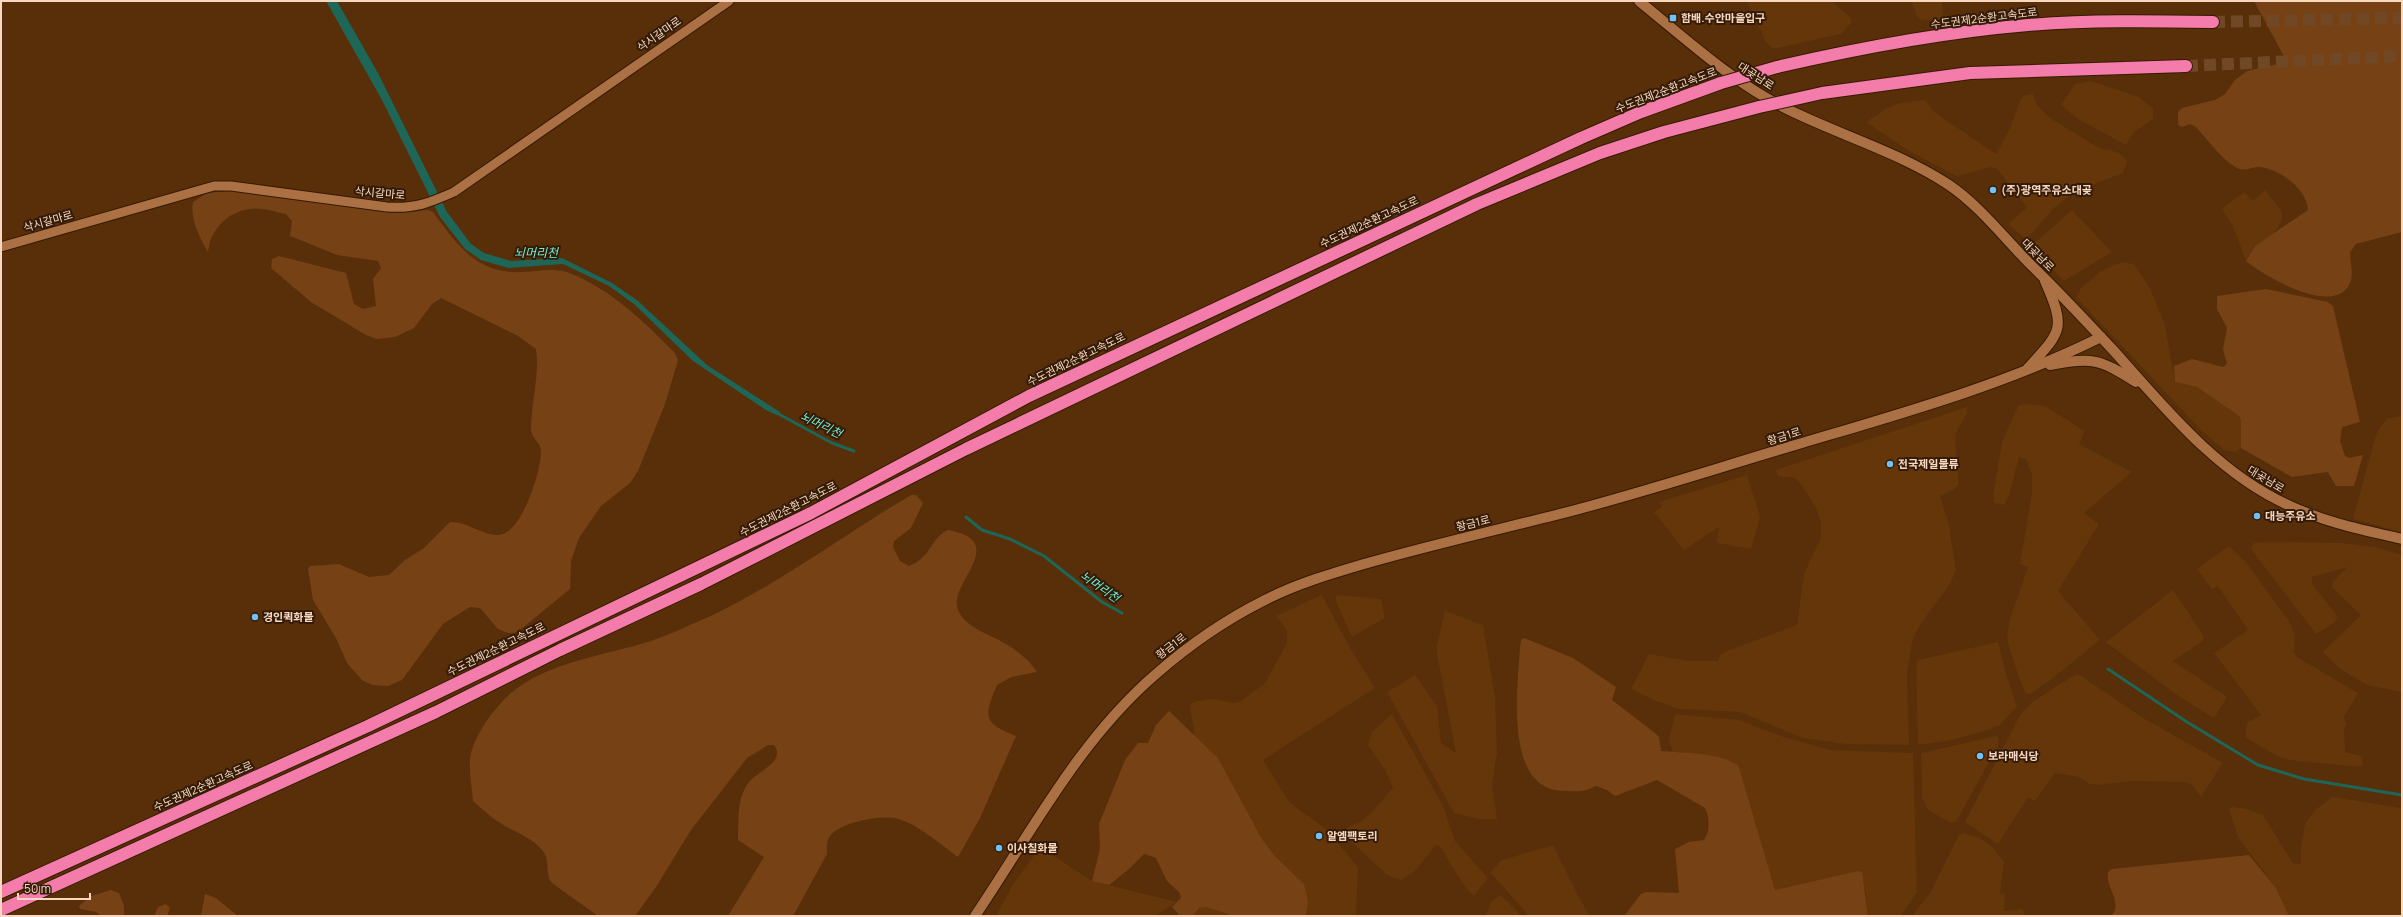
<svg xmlns="http://www.w3.org/2000/svg" width="2403" height="917" viewBox="0 0 2403 917" font-family="Manrope,'Noto Sans KR',sans-serif">
  <rect width="100%" height="100%" fill="#582f09"/>
  <g fill="#64360a">
    <polygon points="1747,1 1832,1 1850,17 1852,22 1841,34 1773,49 1766,42"/>
    <polygon points="1911,1 1942,1 1943,15 1940,19 1923,20 1918,18"/>
    <polygon points="2091,81 2139,97 2153,109 2153,119 2134,132 2126,145 2078,119 2061,105 2075,84"/>
    <polygon points="2033,94 2037,105 2050,118 2101,149 2111,150 2123,156 2127,162 2123,173 2084,188 2068,197 2054,208 2026,240 2009,224 2027,207 1997,169 1992,167 1957,176 1909,151 1866,122 1887,108 1899,103 1925,100 1934,112 1996,154 2010,128 2021,99 2025,95"/>
    <polygon points="2265,190 2281,210 2282,218 2279,226 2273,234 2255,246 2246,261 2233,226 2222,209 2244,192 2253,201"/>
    <polygon points="2072,210 2112,252 2064,281 2031,246"/>
    <polygon points="2122,262 2134,264 2150,288 2165,325 2175,382 2197,387 2239,416 2241,420 2241,448 2236,452 2224,450 2199,428 2076,297 2081,288 2101,271"/>
    <polygon points="2026,404 2045,406 2085,431 2079,444 2132,472 2084,513 2099,524 2058,591 2100,640 2049,681 2030,694 2026,694 2020,681 2007,640 2009,622 2028,567 2020,564 2032,493 2032,475 2026,459 2019,457 2009,496 2004,505 1994,503 1993,496 2002,442 2018,406"/>
    <polygon points="1967,407 1967,413 1955,435 1959,484 1954,489 1940,496 1949,524 1956,571 1949,585 1920,625 1913,638 1907,672 1909,745 1845,744 1803,738 1740,712 1679,709 1656,701 1631,689 1649,654 1688,661 1718,661 1720,655 1727,651 1797,625 1804,574 1821,537 1821,522 1816,508 1803,487 1795,478 1778,476 1776,470"/>
    <polygon points="2402,416 2402,532 2353,519 2375,438 2380,427 2388,418"/>
    <polygon points="1747,475 1760,517 1751,549 1717,543 1719,527 1684,550 1654,512 1662,507 1659,502"/>
    <polygon points="2271,542 2342,543 2375,547 2402,555 2402,692 2367,685 2340,669 2323,652 2361,615 2332,587 2333,581 2347,567 2312,577 2312,584 2338,617 2334,623 2316,634 2251,549 2254,543"/>
    <polygon points="2229,546 2245,561 2289,621 2295,635 2294,653 2297,657 2358,693 2344,717 2346,724 2344,730 2345,752 2362,756 2363,764 2360,767 2289,760 2277,756 2245,737 2247,723 2261,715 2214,653 2248,630 2218,586 2212,589 2197,569"/>
    <polygon points="2173,590 2204,636 2203,641 2173,661 2227,697 2214,718 2177,695 2106,642"/>
    <polygon points="1322,595 1350,648 1375,688 1263,760 1290,803 1325,828 1358,867 1356,916 1306,916 1307,911 1298,878 1274,855 1262,839 1218,758 1195,737 1191,713 1190,704 1197,701 1213,699 1235,703 1241,701 1265,683 1287,643 1287,631 1276,616"/>
    <polygon points="1338,595 1381,599 1385,618 1352,637 1336,602 1335,598"/>
    <polygon points="1445,611 1483,625 1495,697 1497,753 1492,786 1497,819 1479,819 1454,813 1387,692 1415,675 1437,706 1441,743 1456,753 1437,654 1437,645"/>
    <polygon points="1998,642 2006,674 2017,706 2000,725 1985,731 1952,740 1918,745 1916,663 1918,660"/>
    <polygon points="2078,674 2145,719 2223,763 2201,797 2192,785 2186,782 2132,781 2098,785 2090,784 2079,777 2055,773 2035,801 2028,797 1998,844 1965,822 2020,715 2032,702 2073,676"/>
    <polygon points="1392,714 1443,806 1455,841 1488,878 1474,896 1464,886 1440,846 1436,845 1415,871 1402,880 1393,878 1386,874 1342,833 1348,827 1360,822 1371,813 1393,788 1385,770 1368,745 1372,732"/>
    <polygon points="1675,714 1739,720 1784,737 1831,750 1913,753 1917,892 1901,916 1868,916 1866,893 1858,871 1775,890 1739,767 1734,763 1717,758 1673,752 1669,740"/>
    <polygon points="1996,736 1999,739 1998,746 1956,822 1949,822 1928,810 1922,797 1921,753"/>
    <polygon points="2333,797 2402,808 2402,916 2289,916 2276,888 2238,837 2229,809 2232,807 2247,809 2263,815 2293,863 2301,864 2301,846 2305,823 2316,809"/>
    <polygon points="1963,833 1980,838 1993,848 2004,862 2000,893 2005,894 2004,911 2023,909 2024,916 1912,916 1930,893 1959,835"/>
    <polygon points="1553,845 1580,899 1590,916 1529,916 1490,872 1502,860"/>
    <polygon points="1040,847 1092,881 1177,902 1155,916 996,916 1012,886"/>
    <polygon points="1500,895 1507,901 1522,916 1486,916 1491,902"/>
    <polygon points="1206,907 1215,909 1234,916 1193,916 1199,908"/>
  </g>
  <g fill="#764215">
    <path d="M2254,1H2402V232L2356,244L2350,252C2350,261 2354,276 2350,283C2335,318 2264,276 2246,261L2255,246L2308,210C2307,189 2279,168 2258,167C2251,167 2245,172 2237,168C2221,159 2208,140 2196,127L2190,124L2182,127L2178,125V112L2182,108L2215,100L2225,94L2235,80L2247,71L2287,62Z"/>
    <path d="M230,191L396,213L428,210L433,212C458,246 477,275 524,272C540,271 556,267 572,274C613,291 644,322 675,353L678,360L665,404L638,471L630,483L601,506L579,538L571,561L570,589L520,630L514,633H508L498,629L480,608L470,607L443,624L402,680L388,686L372,685L362,680L347,663L336,638L313,600L308,569L310,566L339,564L369,577L389,575L405,560L424,548L450,522C468,521 486,539 503,534C523,528 542,469 541,450C540,442 531,438 531,429C531,404 540,373 536,349L518,336L441,298L432,304L414,328L395,337L377,339L366,335L311,302L271,268L272,259L279,256L346,273L354,304L363,309L376,306L373,279L381,268L378,261L337,255L290,236L292,221L286,214C275,212 262,207 250,209C227,212 210,230 208,252C199,237 190,218 193,202L207,193Z"/>
    <polygon points="2266,289 2328,302 2333,306 2360,422 2342,427 2340,441 2345,456 2349,458 2363,455 2354,486 2336,486 2328,472 2292,477 2241,448 2241,420 2239,416 2197,387 2175,382 2174,366 2192,359 2223,367 2227,364 2223,349 2227,328 2217,309 2217,296"/>
    <path d="M911,495H916L923,503L911,528L894,541L893,547L900,561L909,566C931,558 931,537 948,530C1009,541 952,581 957,606C961,627 990,634 1006,644C1018,651 1029,660 1037,672L1011,677L997,685C984,716 982,723 1016,736L980,818L958,857C940,844 920,826 899,819C883,814 840,822 830,836C826,841 827,848 827,854L793,916H728L764,857L738,840C739,820 736,797 750,781C759,771 786,761 774,745H768L747,758L691,830L656,887L635,916H598L552,883C544,873 551,861 543,851C533,839 518,833 505,826C493,819 483,810 473,801C472,788 469,773 470,759C473,736 494,708 511,693C547,662 607,655 651,641C669,635 687,626 704,619C778,585 842,536 911,495Z"/>
    <path d="M1524,638L1573,658L1616,687L1612,700L1655,733L1659,737L1661,751C1681,753 1724,752 1739,767L1775,890L1858,871L1862,872L1868,916H1624L1641,894L1646,892L1679,893L1675,849L1689,842L1704,840C1710,832 1710,818 1705,808L1657,780L1615,796L1607,790L1596,786C1582,793 1579,791 1564,791C1503,790 1518,687 1520,647L1521,640Z"/>
    <polygon points="1169,711 1218,758 1262,839 1274,855 1304,884 1308,901 1306,916 1234,916 1206,907 1199,908 1193,916 1180,916 1172,907 1181,898 1180,893 1167,881 1156,858 1144,854 1129,869 1109,885 1092,881 1100,849 1099,824 1125,760 1138,743 1148,743 1156,725"/>
    <path d="M2249,855L2276,888L2289,916H2111C2124,903 2105,887 2108,872L2112,869Z"/>
    <polygon points="111,890 119,893 124,906 124,916 101,916 96,912 80,909 79,906 91,896"/>
    <polygon points="205,894 216,898 238,916 201,916"/>
    <polygon points="166,904 170,908 167,916 154,916 158,907"/>
  </g>
  <polygon fill="#1e6658" points="326,1 337,1 378,73 447,212 471,244 484,253 511,261 562,258 612,283 638,301 707,365 780,412 777,415 766,410 693,361 634,304 609,286 563,264 508,268 481,260 465,249 440,217 382,100"/>
  <g fill="none" stroke-linecap="round" stroke-linejoin="round">
    <g stroke="#1e6658" stroke-width="3">
      <polyline points="775,412 832,443 854,451"/>
      <polyline points="966,517 982,530 1010,539 1044,556 1102,602 1122,613"/>
      <polyline points="2108,669 2187,722 2258,765 2304,779 2402,795"/>
    </g>
    <g stroke="#704825" stroke-width="12" stroke-dasharray="12 6" stroke-linecap="butt">
      <polyline points="2213,22 2402,18"/>
      <polyline points="2186,66 2402,56"/>
    </g>
    <g stroke="#361a02" stroke-width="11">
      <path id="minor" d="M1,247L214,186H231L387,207C415,209 429,203 454,192L729,1"/>
    </g>
    <g stroke="#361a02" stroke-width="12">
      <g id="tertiary">
        <path d="M1639,1C1686,39 1731,81 1785,108C1839,135 1899,152 1949,185C1980,206 2005,239 2031,265C2060,293 2087,322 2114,351C2165,408 2217,473 2288,505C2324,522 2363,530 2402,539"/>
        <path d="M2050,365C2094,357 2099,359 2136,382"/>
        <path d="M2028,368C2062,331 2066,329 2045,281"/>
        <path d="M975,916C1031,833 1079,740 1156,674C1189,645 1225,620 1265,600C1296,584 1330,574 1364,564C1427,546 1492,531 1556,515C1639,494 1720,467 1802,443C1903,413 2007,384 2101,337"/>
      </g>
    </g>
    <g stroke="#361a02" stroke-width="14">
      <g id="motorway">
        <path d="M1777,67C1859,48 1944,32 2028,25C2090,20 2152,21 2213,22"/>
        <polyline points="1822,93 1970,73 2186,66"/>
        <polyline points="1,892 368,726 811,513 1029,396 1581,138 1641,112 1721,83"/>
        <polyline points="1,910 436,712 560,650 701,584 966,449 1477,204 1600,153 1664,132 1759,107"/>
      </g>
    </g>
    <use href="#minor" stroke="#ab7043" stroke-width="9"/>
    <use href="#tertiary" stroke="#ab7043" stroke-width="10"/>
    <use href="#motorway" stroke="#f47caa" stroke-width="12"/>
    <g stroke="#361a02" stroke-width="14" stroke-linecap="butt">
      <g id="motorway-bridge">
        <polyline points="1721,83 1777,67"/>
        <polyline points="1759,107 1822,93"/>
      </g>
    </g>
    <use href="#motorway-bridge" stroke="#f47caa" stroke-width="12"/>
  </g>
  <g fill="#70c2f4" stroke="#331b08" stroke-width="1.5">
    <rect x="1669" y="14" width="8" height="8" rx="2"/>
    <circle cx="1993" cy="190" r="4"/>
    <circle cx="1890" cy="464" r="4"/>
    <circle cx="2257" cy="516" r="4"/>
    <circle cx="255" cy="617" r="4"/>
    <circle cx="1980" cy="756" r="4"/>
    <circle cx="1319" cy="836" r="4"/>
    <circle cx="999" cy="848" r="4"/>
  </g>
  <g text-anchor="middle" stroke-width="4" stroke-linejoin="round" paint-order="stroke">
    <g font-size="11" font-weight="bold" fill="#f9d8c1" stroke="#331b08" text-anchor="start">
      <text x="1681" y="22">함배.수안마을입구</text>
      <text x="2001" y="194">(주)광역주유소대곶</text>
      <text x="1898" y="468">전국제일물류</text>
      <text x="2265" y="520">대능주유소</text>
      <text x="263" y="621">경인퀵화물</text>
      <text x="1988" y="760">보라매식당</text>
      <text x="1327" y="840">알엠팩토리</text>
      <text x="1007" y="852">이사칠화물</text>
    </g>
    <g font-size="11" fill="#f9d8c1" stroke="#331b08">
      <text transform="translate(1984 18) rotate(-7)" y="4">수도권제2순환고속도로</text>
      <text transform="translate(659 34) rotate(-35)" y="4">삭시갈마로</text>
      <text transform="translate(1756 76) rotate(33)" y="4">대곶남로</text>
      <text transform="translate(1666 90) rotate(-21)" y="4">수도권제2순환고속도로</text>
      <text transform="translate(380 193) rotate(5)" y="4">삭시갈마로</text>
      <text transform="translate(48 221) rotate(-16)" y="4">삭시갈마로</text>
      <text transform="translate(1369 222) rotate(-25)" y="4">수도권제2순환고속도로</text>
      <text transform="translate(2038 255) rotate(45)" y="4">대곶남로</text>
      <text transform="translate(1076 359) rotate(-26)" y="4">수도권제2순환고속도로</text>
      <text transform="translate(1784 436) rotate(-17)" y="4">황금1로</text>
      <text transform="translate(2266 479) rotate(31)" y="4">대곶남로</text>
      <text transform="translate(788 509) rotate(-27)" y="4">수도권제2순환고속도로</text>
      <text transform="translate(1473 523) rotate(-14)" y="4">황금1로</text>
      <text transform="translate(1171 646) rotate(-38)" y="4">황금1로</text>
      <text transform="translate(496 649) rotate(-26)" y="4">수도권제2순환고속도로</text>
      <text transform="translate(203 786) rotate(-24)" y="4">수도권제2순환고속도로</text>
    </g>
    <g font-size="12" font-style="italic" fill="#6ff1d5" stroke="#331b08">
      <text x="536" y="257">뇌머리천</text>
      <text transform="translate(821 425) rotate(26)" y="4">뇌머리천</text>
      <text transform="translate(1100 587) rotate(35)" y="4">뇌머리천</text>
    </g>
  </g>
  <rect width="2403" height="917" fill="none" stroke="#f9d8c1" stroke-width="4"/>
  <path d="M18 893v6h72v-6" fill="none" stroke="#f9d8c1" stroke-width="2"/>
  <text x="24" y="893" font-size="12" fill="#f9d8c1" stroke="#331b08" stroke-width="3" paint-order="stroke">50 m</text>
</svg>
